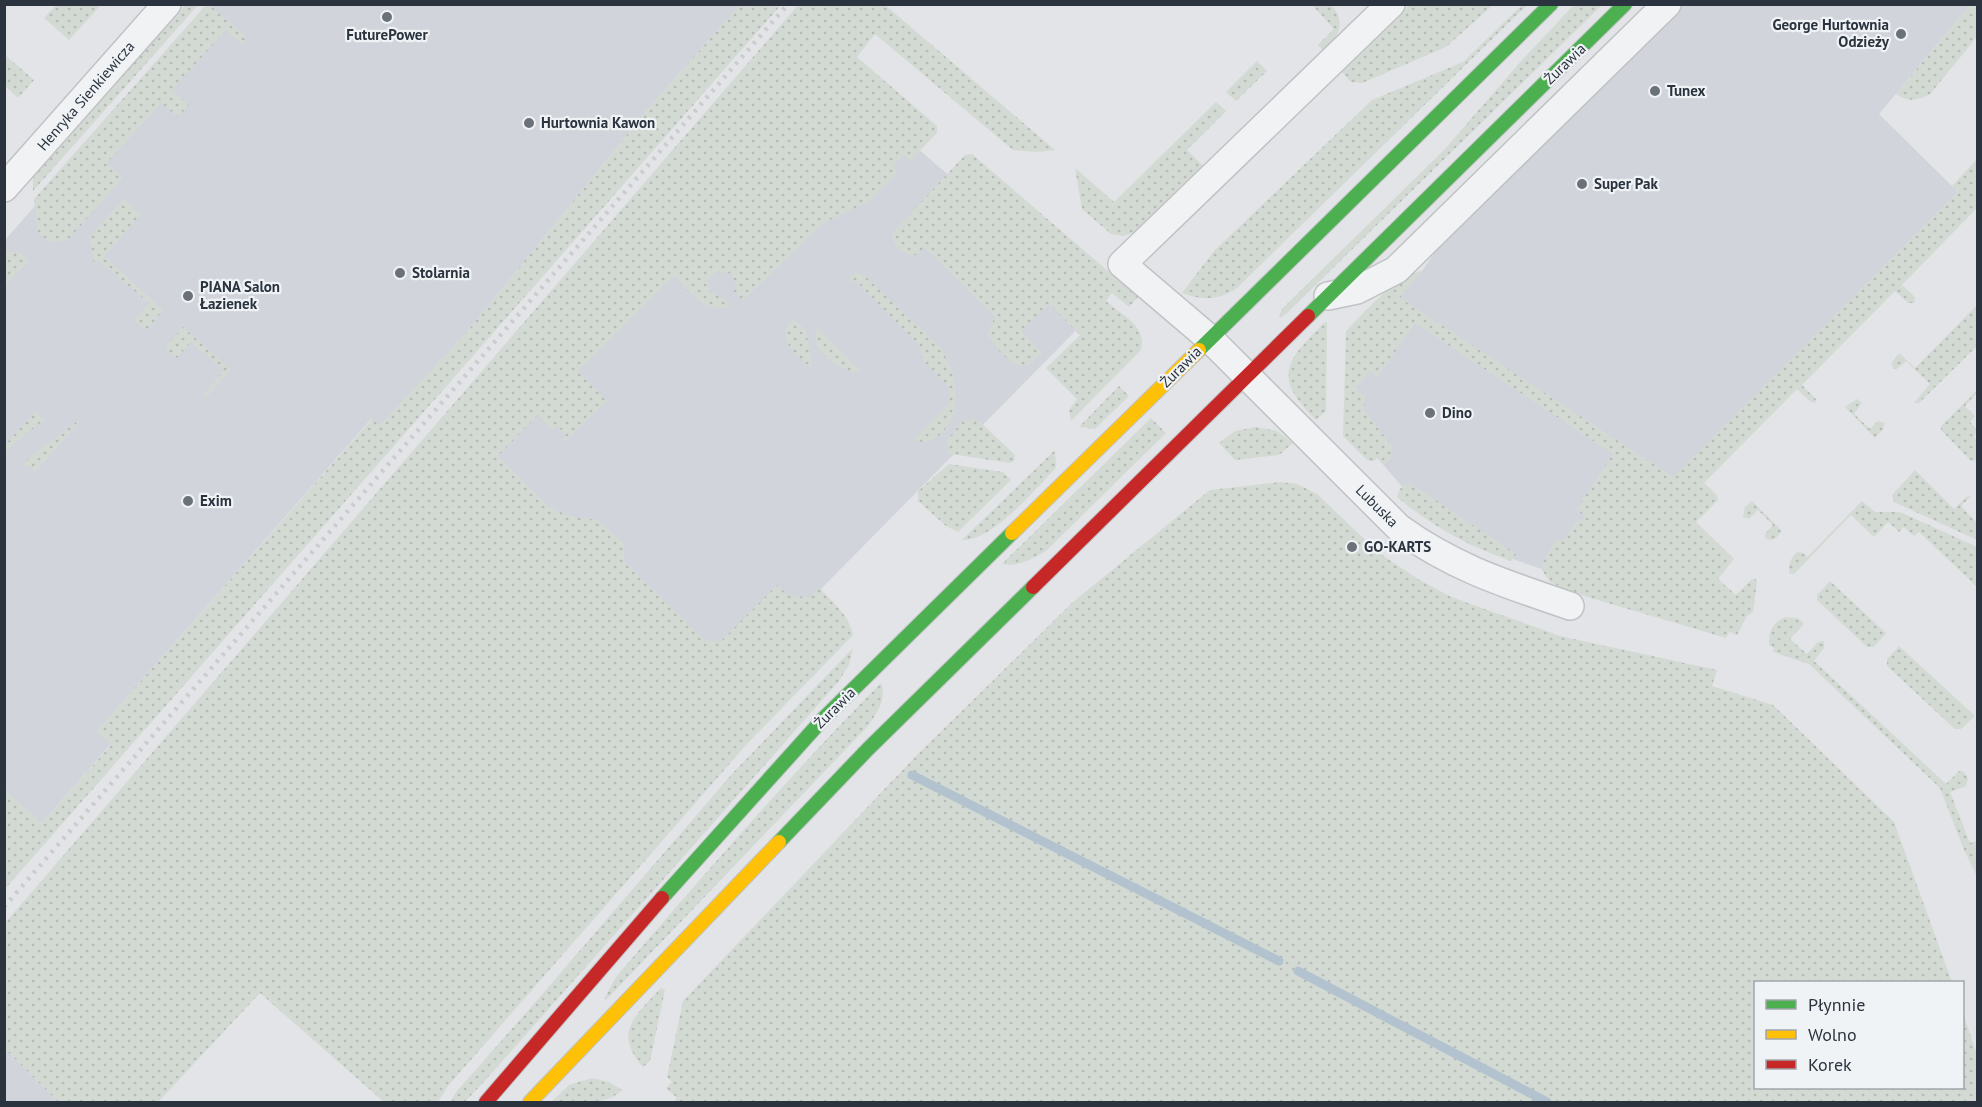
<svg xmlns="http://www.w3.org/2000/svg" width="1982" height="1107" viewBox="0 0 1982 1107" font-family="'PT Sans',sans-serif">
  <defs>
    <pattern id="grass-dots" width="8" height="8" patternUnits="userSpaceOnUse" patternTransform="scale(1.5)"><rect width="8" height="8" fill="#d3dad3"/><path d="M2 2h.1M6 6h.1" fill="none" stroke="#b5bcb6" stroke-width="1.8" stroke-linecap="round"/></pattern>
  </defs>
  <rect width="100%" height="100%" fill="#e2e4e7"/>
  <g fill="#d1d4da">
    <polygon points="212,5 740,5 653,103 466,333 380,426 371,419 97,731 111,744 42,823 5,840 5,240"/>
    <polygon points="1680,5 1970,5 1879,114 1958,192 1673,478 1728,632 1471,545 1434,524 1351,427 1352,351 1422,271 1439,246"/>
    <polygon points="807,54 1101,305 744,667 131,817"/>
    <polygon points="5,1049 58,1102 5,1102"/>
  </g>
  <g fill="url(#grass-dots)">
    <polygon points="189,4 198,5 33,191 33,178 184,6"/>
    <polygon points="56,5 56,4 101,5 69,40 44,18"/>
    <polygon points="206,5 211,6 245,36 245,42 243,45 226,30 172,90 189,105 178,117 161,103 107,163 123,178 67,241 49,242 38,232 34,199"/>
    <polygon points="740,5 781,5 5,889 5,790 42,823 111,745 97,731 372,419 380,425 466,333 653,103"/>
    <path d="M798,5H885L1055,150L1035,152L1013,150L875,34L857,57L937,126V133L911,160L904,155L892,167L898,173L870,201L825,222L743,300L733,292L736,288L732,274L717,271L707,280L711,293L724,298L731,307C700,313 694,294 673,276L578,371L607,401L564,442L562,440L566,436L558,426L553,430L538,415L498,456L547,505L568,516L598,520L624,544V561L703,639L720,642L777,585L789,596L810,597L819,588C833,602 849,615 853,635L746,745L448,1086L438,1102H384L260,993L158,1102H58L5,1049V923Z"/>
    <path d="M1312,5H1331C1347,21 1338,38 1324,51L1318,45L1334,29Z"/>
    <polygon points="1409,5 1493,5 1446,47 1362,83 1351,82 1341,71"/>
    <path d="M1522,5H1527L1238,287C1221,300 1202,301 1182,293L1214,251L1372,100L1463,62Z"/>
    <polygon points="1574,5 1602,5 1287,313 1280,318 1279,317 1282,309 1445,149 1522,60"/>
    <path d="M1970,5H1977V37L1930,94C1918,101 1907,102 1896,94Z"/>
    <polygon points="6,56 34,80 18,98 5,86"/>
    <polygon points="1257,61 1267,71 1236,101 1226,92"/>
    <polygon points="1216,102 1226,111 1187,150 1203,166 1135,232 1123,236 1111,234 1082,209 1075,168 1114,202"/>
    <path d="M972,154L1138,297L1129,307L1112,293L1106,301C1122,315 1147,326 1141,350L1071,421L1069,410L1077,399L1046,368L1080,335L1049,304L1021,331L1042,353C1037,357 1033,363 1027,365C1012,370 994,345 987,334L995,317L925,248L917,255C902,255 893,248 892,233L965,155Z"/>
    <path d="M1977,159V208L1902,285L1915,297L1914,303H1908L1895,291L1802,385L1816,399L1815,403L1811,402L1797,389L1704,483L1717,495L1718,500L1696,522L1734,559L1718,579L1736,595L1751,580L1756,579L1757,581L1753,612L1747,616L1737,635L1729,632L1726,638L1574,593L1550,582L1542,570L1545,557L1557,539L1562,542L1578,519L1582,521L1585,516L1576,510L1613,454L1415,323L1378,377L1369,371L1356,390L1365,396L1364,410L1392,446L1391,458L1384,465L1377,458L1374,461L1367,460L1343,436L1346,331C1362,315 1399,272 1422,271L1400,298L1673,477L1958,192L1952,186Z"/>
    <polygon points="124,199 141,215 104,256 163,310 146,331 134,320 149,303 98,260 94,264 89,237"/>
    <polygon points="5,251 20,253 29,261 5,285"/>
    <polygon points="856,273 866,277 940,347 952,369 955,387 955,410 952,419 943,432 937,437 930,441 917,442 914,439 950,403 949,387 922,359 920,346 857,282 849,282 850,276"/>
    <polygon points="1977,305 1977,350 1975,348 1919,403 1914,403 1930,384 1906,361 1897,369 1894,369 1891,364 1898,354 1900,354 1915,368"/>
    <path d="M793,319L806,330L811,361V369C797,355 773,338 793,319Z"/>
    <path d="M1325,322L1327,323L1326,411L1316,420C1271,376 1286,361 1325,322Z"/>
    <polygon points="183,327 231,370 206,398 203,395 224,370 191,342 177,358 165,347"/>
    <path d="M817,327L861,372C854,374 850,371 843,368C826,359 811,348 817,327Z"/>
    <polygon points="1119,386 1129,396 1095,429 1079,427"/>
    <polygon points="1975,392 1977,393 1965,406 1975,416 1970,422 1977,430 1974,437 1977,441 1977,459 1974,461 1970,460 1941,430 1941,426"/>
    <polygon points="1857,399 1862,403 1854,414 1870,429 1878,421 1885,423 1883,429 1875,438 1845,407"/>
    <polygon points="35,412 44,420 5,451 5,445"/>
    <path d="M1151,418L1166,433L1047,550C1032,559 1020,567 1002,564Z"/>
    <polygon points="973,419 979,421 1015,455 1014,461 1010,463 951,454 948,452 947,440 963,421"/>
    <polygon points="79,420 80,421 35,472 30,466 21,466 29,458"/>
    <polygon points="1256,427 1277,431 1293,443 1279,455 1235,460 1219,443 1235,431"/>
    <path d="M1055,450L1056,468C1035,489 993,541 962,540Z"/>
    <polygon points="949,464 1003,472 1011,480 958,532 946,526 918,501 918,491"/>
    <polygon points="1915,470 1954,509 1966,497 1971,496 1961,506 1977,523 1977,540 1894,502 1892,495"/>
    <polygon points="1281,482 1297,484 1317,494 1379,553 1418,579 1451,597 1560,636 1717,670 1712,686 1773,705 1894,822 1952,982 1756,982 1756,1088 1962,1088 1963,1013 1977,1055 1977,1102 673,1102 677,1098 666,1088 672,1082 667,1077 683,1001 916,756 1073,602 1210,490"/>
    <path d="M1405,484L1413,485L1516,554L1511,561C1467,545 1433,527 1397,497L1400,489Z"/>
    <polygon points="1752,501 1782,531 1776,538 1770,540 1765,538 1765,534 1773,525 1758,510 1749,519 1743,517 1745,507"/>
    <path d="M1862,501L1875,512H1900L1977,547V587L1919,532L1914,536L1904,527L1899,532L1888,522L1874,537L1851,515L1794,574H1790C1787,565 1791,558 1797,552L1803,553L1807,557Z"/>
    <polygon points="1830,581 1886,633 1874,647 1867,647 1817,600 1817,595"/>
    <path d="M1786,617L1797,618L1803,622V625L1790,639L1807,654L1818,642L1824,641V648L1814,661L1946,784L1959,771L1964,772L1968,778L1966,786L1950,792L1970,843L1977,841V876L1964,850L1940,788L1809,664L1773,652L1774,648L1769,645C1769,631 1771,623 1786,617Z"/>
    <polygon points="1899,646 1975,716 1961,729 1955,729 1887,666 1887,659"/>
    <polygon points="853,648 849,665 839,681 491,1074 465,1102 450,1102 457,1091 526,1013 731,775"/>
    <path d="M881,683C887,699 877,713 868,726L606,1000L604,999L616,977C702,877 788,777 881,683Z"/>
    <path d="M661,988L665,990L650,1061L643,1067C612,1032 636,1015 661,988Z"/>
    <path d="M592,1078L609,1082L622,1090C606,1107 573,1102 551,1102L569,1085Z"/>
  </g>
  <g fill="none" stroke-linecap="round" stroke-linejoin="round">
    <g stroke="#b3c2cf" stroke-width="9">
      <polyline points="912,775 1279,961"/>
      <polyline points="1298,971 1547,1102"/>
    </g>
    <g stroke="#c1c2c5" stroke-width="30">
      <g id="street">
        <path d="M1391,4L1122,264L1210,339L1399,528C1454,568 1506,584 1570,606"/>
        <polyline points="4,188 167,4"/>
        <polyline points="1328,296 1357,290 1396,270 1667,4"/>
      </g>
    </g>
    <g stroke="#bfc1c4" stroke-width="16">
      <g id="fast">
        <polyline points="1308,316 1625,4"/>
        <polyline points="1199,350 1551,4"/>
        <polyline points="779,842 868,749 1033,587"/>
        <polyline points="662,898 823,719 1012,533"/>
      </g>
    </g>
    <g stroke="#bfc1c4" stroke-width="16">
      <g id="slow">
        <polyline points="1012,533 1199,350"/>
        <polyline points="530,1102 779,842"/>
      </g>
    </g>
    <g stroke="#bfc1c4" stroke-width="16">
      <g id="jam">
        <polyline points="1033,587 1308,316"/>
        <polyline points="486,1102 662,898"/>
      </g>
    </g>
    <use href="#street" stroke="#f1f2f4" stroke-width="27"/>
    <use href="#fast" stroke="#4caf50" stroke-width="14"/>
    <use href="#slow" stroke="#ffc107" stroke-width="14"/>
    <use href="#jam" stroke="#c62828" stroke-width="14"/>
    <polyline stroke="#cbccce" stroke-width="4.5" stroke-dasharray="3 6" stroke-linecap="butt" points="4,907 788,4"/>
  </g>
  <g fill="#6b7179" stroke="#f0f3f6" stroke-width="2">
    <circle cx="387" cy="17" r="6"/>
    <circle cx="1901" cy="34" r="6"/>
    <circle cx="1655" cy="91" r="6"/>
    <circle cx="529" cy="123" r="6"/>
    <circle cx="1582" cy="184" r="6"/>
    <circle cx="400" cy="273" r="6"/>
    <circle cx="188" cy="296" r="6"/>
    <circle cx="1430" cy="413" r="6"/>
    <circle cx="188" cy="501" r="6"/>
    <circle cx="1352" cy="547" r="6"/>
  </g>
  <g text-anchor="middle" stroke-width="4.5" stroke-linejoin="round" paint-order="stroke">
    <g font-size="15" font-weight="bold" fill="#2b333e" stroke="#f0f3f6" text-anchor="start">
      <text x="1889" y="30" text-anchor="end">George Hurtownia<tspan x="1889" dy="17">Odzieży</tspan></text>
      <text x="387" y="40" text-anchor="middle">FuturePower</text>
      <text x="1667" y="96">Tunex</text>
      <text x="541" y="128">Hurtownia Kawon</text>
      <text x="1594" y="189">Super Pak</text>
      <text x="412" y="278">Stolarnia</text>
      <text x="200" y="292">PIANA Salon<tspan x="200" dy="17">Łazienek</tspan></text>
      <text x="1442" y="418">Dino</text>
      <text x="200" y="506">Exim</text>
      <text x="1364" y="552">GO-KARTS</text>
    </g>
    <g font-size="15" fill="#2b333e" stroke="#f0f3f6">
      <text transform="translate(1565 64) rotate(-44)" y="5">Żurawia</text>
      <text transform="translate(86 96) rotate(-49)" y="5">Henryka Sienkiewicza</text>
      <text transform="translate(1181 367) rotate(-45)" y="5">Żurawia</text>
      <text transform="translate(1377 506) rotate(45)" y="5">Lubuska</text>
      <text transform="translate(835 708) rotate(-45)" y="5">Żurawia</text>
    </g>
  </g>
  <rect width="1982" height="1107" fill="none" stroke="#2b333e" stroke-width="12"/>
  <rect x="1754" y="981" width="210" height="108" fill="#f0f3f6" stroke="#a1a6ac" stroke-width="1.5"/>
  <rect x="1766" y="1000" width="30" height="9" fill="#4caf50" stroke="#a1a6ac" stroke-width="1.5"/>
  <text x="1808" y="1011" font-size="18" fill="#2b333e">Płynnie</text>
  <rect x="1766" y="1030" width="30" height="9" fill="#ffc107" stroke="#a1a6ac" stroke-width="1.5"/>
  <text x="1808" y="1041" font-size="18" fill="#2b333e">Wolno</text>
  <rect x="1766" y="1060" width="30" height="9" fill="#c62828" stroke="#a1a6ac" stroke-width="1.5"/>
  <text x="1808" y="1071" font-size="18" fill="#2b333e">Korek</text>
</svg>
